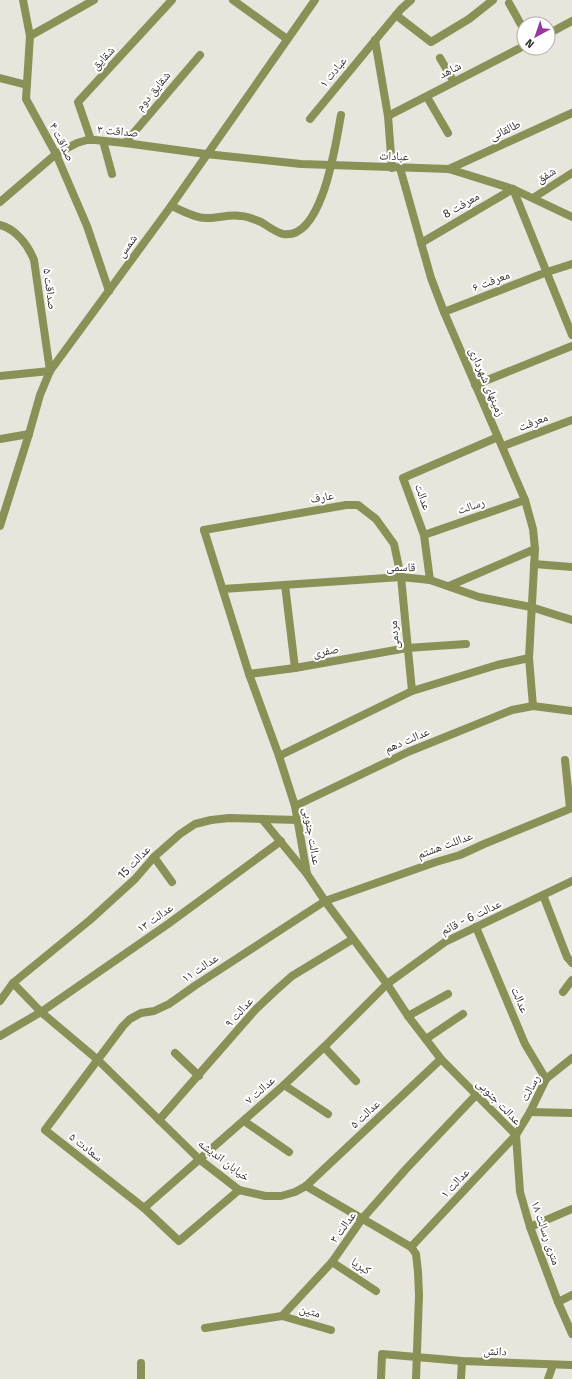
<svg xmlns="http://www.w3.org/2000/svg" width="572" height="1379" viewBox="0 0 572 1379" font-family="'Fira Sans','Noto Naskh Arabic',sans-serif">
  <rect width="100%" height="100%" fill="#e8e5dd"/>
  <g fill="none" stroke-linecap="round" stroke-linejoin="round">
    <g stroke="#8b9057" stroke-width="8">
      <polyline points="23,0 30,36 26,99 56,154 87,226 109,291"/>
      <polyline points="233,0 287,39"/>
      <polyline points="509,3 524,30"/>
      <polyline points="396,15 431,42 469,19 493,0"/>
      <polyline points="548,34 572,21"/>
      <polyline points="30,36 94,0"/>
      <polyline points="375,40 388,116 392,168"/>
      <polyline points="440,58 454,82"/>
      <polyline points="0,78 27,85"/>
      <polyline points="427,97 448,133"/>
      <polyline points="388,116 524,46"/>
      <polyline points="310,119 401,9 411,0"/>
      <polyline points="91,140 78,102 172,0"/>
      <polyline points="103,141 112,174"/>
      <polyline points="125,143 200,55"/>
      <polyline points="400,168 431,278 444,312 525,500 533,529 535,549 529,658 533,706"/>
      <polyline points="449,169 572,113"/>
      <polyline points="533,198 572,173"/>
      <polyline points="0,202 56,154 77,143 87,140 95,140 125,143 206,154 301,164 449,169 513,189 572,217"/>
      <path d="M171,206C182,210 196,219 208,218C219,218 230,214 241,216C247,216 256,220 261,222C268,226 275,232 283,234C323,241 336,141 341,115"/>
      <path d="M0,225C16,229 28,245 34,260L50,371L0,376"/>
      <polyline points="421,243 513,189 572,335"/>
      <polyline points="444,312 547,272 572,264"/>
      <polyline points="475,385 572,346"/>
      <polyline points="0,439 29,434"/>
      <polyline points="503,446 572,420"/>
      <polyline points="204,530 346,505 358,505 376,519 394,544 401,577 412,691"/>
      <polyline points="424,535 525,500"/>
      <polyline points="534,564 572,567"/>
      <polyline points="430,580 424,535 403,478 498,437"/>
      <polyline points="285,585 295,668"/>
      <polyline points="449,586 535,549"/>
      <polyline points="223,589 401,577 430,580 479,597 531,607 572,620"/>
      <polyline points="249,674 295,668 407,648 466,644"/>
      <polyline points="279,756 412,691 497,665 529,658"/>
      <polyline points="565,760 570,808"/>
      <polyline points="295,806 408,752 512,710 533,706 572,711"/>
      <polyline points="262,819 307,874"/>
      <polyline points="154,857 172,882"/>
      <polyline points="543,895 567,957 572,963"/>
      <polyline points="476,927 525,1044 546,1079"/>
      <polyline points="13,983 41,1012 98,1060 199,1159 239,1190 265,1196 281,1196 295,1192 306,1186 441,1059"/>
      <polyline points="563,992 572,980"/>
      <polyline points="0,1001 13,983 90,920 135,879 154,857 180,834 195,824 211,820 229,818 297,820"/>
      <polyline points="408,1016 448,994"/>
      <polyline points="0,1036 41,1012 168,924 281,841"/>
      <polyline points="426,1039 463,1014"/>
      <polyline points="324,1047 356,1081"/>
      <polyline points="175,1053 199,1076"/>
      <polyline points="284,1085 328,1114"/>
      <polyline points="530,1112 572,1113"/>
      <polyline points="159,1120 256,1009 274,992 292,976 353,939"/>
      <polyline points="244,1121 289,1152"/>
      <polyline points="306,1186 411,1247 416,1254 418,1272 419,1295 416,1379"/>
      <polyline points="239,1190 179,1241 144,1208 45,1130 123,1026 130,1019 141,1013 154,1011 169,1004 196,985 325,901 436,862 460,855 484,844 572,808"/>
      <polyline points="144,1208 284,1085 324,1047 387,984 445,942 572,881"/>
      <polyline points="530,1227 572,1209"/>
      <polyline points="411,1247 516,1135 530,1112 546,1079 572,1058"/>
      <polyline points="332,1262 376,1291"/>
      <polyline points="558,1302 572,1295"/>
      <polyline points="282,1316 331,1330"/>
      <polyline points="205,1328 282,1316 332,1262 362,1219 406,1169 476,1095"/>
      <polyline points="141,1363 141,1379"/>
      <polyline points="381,1379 382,1354 462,1361 572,1365"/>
      <polyline points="461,1379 462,1361"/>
      <polyline points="548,1379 553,1365"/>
    </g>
    <g stroke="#8b9057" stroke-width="8">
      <polyline points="0,526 29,434 40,395 50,371 171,206 315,0"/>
      <polyline points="204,530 249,674 279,756 295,806 307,874 325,901 387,984 408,1016 441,1059 516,1135 520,1192 530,1227 558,1302 572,1334"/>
    </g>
  </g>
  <g text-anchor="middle" stroke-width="4" stroke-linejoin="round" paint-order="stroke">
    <g font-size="12" fill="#363431" stroke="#fff">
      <text transform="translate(103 58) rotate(-47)" y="4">شقایق</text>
      <text transform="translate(450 70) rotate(-28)" y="4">شاهد</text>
      <text transform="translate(333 72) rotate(-51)" y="4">عبادت ۱</text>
      <text transform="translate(153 91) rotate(-50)" y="4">شقایق دوم</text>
      <text transform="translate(505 130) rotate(-25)" y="4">طالقانی</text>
      <text transform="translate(118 131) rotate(5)" y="4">صداقت ۳</text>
      <text transform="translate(62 142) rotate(63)" y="4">صداقت ۴</text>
      <text transform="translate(394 156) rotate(2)" y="4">عبادات</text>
      <text transform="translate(546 175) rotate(-32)" y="4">شفق</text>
      <text transform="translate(461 205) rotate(-30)" y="4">معرفت 8</text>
      <text transform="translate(127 246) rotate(-54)" y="4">شمس</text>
      <text transform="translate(491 281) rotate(-21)" y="4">معرفت ۶</text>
      <text transform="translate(50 289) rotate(82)" y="4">صداقت ۵</text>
      <text transform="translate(487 382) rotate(67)" y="4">زمینهای شهرداری</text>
      <text transform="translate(533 422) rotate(-21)" y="4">معرفت</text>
      <text transform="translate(322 497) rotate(-10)" y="4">عارف</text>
      <text transform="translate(423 497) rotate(70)" y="4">عدالت</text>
      <text transform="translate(471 506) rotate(-19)" y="4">رسالت</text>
      <text transform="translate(401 567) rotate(1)" y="4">قاسمی</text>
      <text transform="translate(394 635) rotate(-95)" y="4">مردمی</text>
      <text transform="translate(326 651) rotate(-10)" y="4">صفری</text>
      <text transform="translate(407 740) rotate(-23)" y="4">عدالت دهم</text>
      <text transform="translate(312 836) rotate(80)" y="4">عدالت جنوبی</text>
      <text transform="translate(445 845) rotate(-20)" y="4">عداللت هشتم</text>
      <text transform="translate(134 862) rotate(-46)" y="4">عدالت 15</text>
      <text transform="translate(471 917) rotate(-26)" y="4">عدالت 6 - قائم</text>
      <text transform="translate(155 918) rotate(-35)" y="4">عدالت ۱۳</text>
      <text transform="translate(200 968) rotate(-34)" y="4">عدالت ۱۱</text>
      <text transform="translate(520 1000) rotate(67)" y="4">عدالت</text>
      <text transform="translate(239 1012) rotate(-48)" y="4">عدالت ۹</text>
      <text transform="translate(530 1088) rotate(-62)" y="4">رسالت</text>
      <text transform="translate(260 1090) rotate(-42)" y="4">عدالت ۷</text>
      <text transform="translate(499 1102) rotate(46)" y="4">عدالت جنوبی</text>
      <text transform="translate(365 1114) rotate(-43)" y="4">عدالت ۵</text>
      <text transform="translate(86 1147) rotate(38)" y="4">سعادت ۵</text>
      <text transform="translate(224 1160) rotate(37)" y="4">خیابان اندیشه</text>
      <text transform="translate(455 1183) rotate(-47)" y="4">عدالت ۱</text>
      <text transform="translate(343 1227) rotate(-54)" y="4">عدالت ۳</text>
      <text transform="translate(546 1233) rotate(71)" y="4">۱۸ متری رسالت</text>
      <text transform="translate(361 1266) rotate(34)" y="4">کبریا</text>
      <text transform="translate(310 1311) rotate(16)" y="4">متین</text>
      <text transform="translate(495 1351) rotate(3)" y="4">دانش</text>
    </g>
  </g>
  <g transform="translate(536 36) rotate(220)"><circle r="19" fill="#ffffff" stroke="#afaead"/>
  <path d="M0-3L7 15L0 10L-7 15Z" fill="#98379e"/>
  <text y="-6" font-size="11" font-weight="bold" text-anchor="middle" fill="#363431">N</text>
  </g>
</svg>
